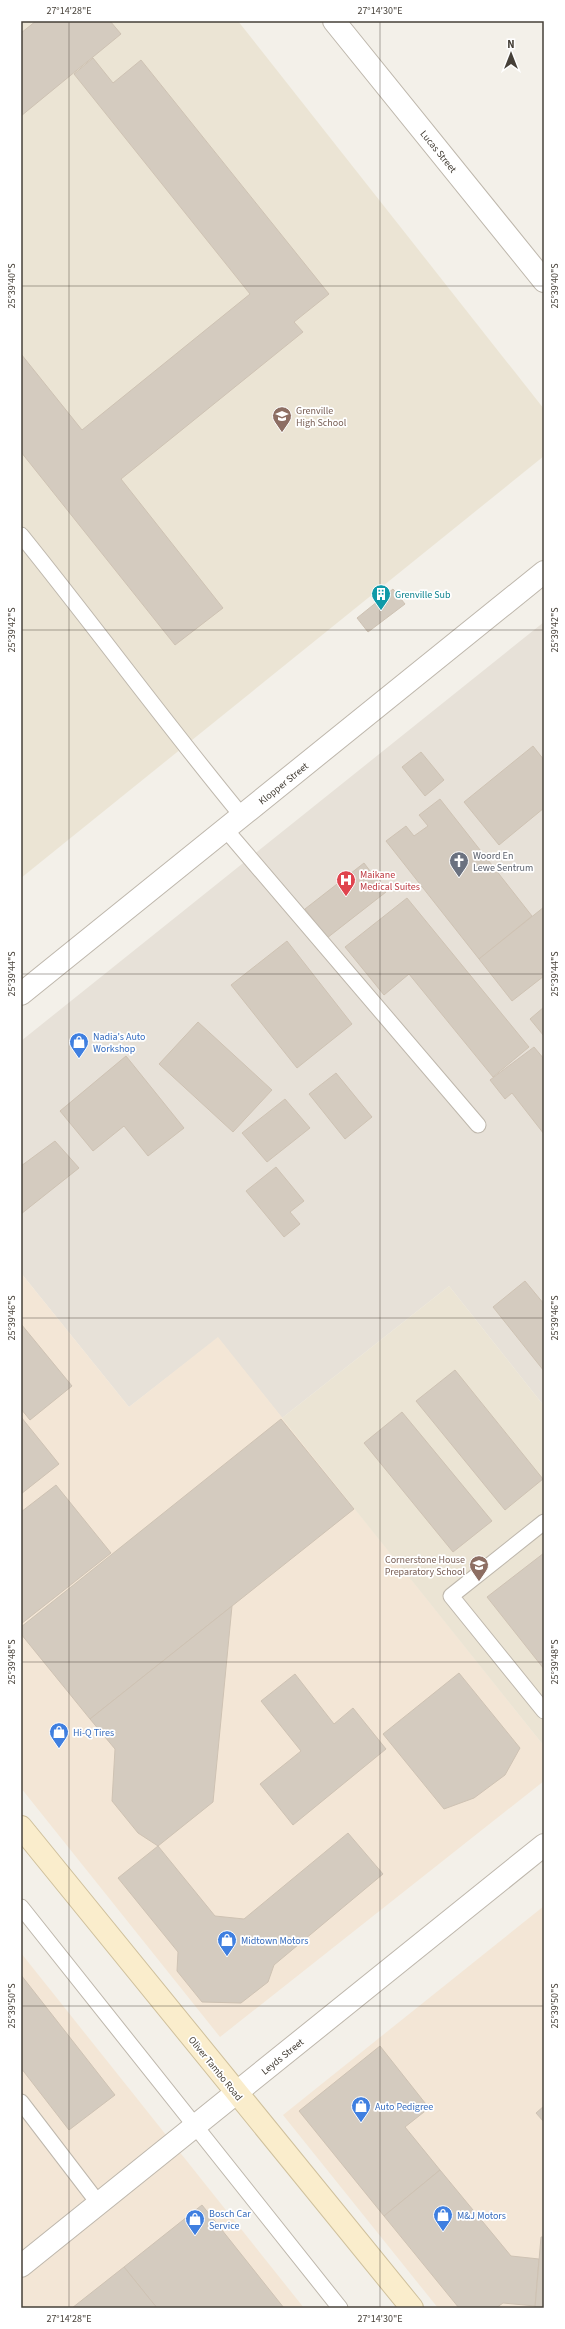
<svg xmlns="http://www.w3.org/2000/svg" width="565" height="2329" viewBox="0 0 565 2329" font-family="'Source Sans 3',sans-serif">
  <rect width="100%" height="100%" fill="#f3f0e9"/>
  <polygon fill="#e7e1d8" points="544,622 544,1406 449,1286 282,1418 218,1338 129,1407 21,1273 21,1041"/>
  <g fill="#f3e6d6">
    <polygon points="21,1273 129,1407 218,1337 544,1746 544,1781 220,2037 21,1788"/>
    <polygon points="544,1906 544,2308 438,2308 283,2115"/>
    <polygon points="21,1953 304,2308 21,2308"/>
  </g>
  <g fill="#ebe4d4">
    <polygon points="21,21 238,21 544,409 544,456 21,878"/>
    <polygon points="449,1286 544,1406 544,1746 282,1418"/>
  </g>
  <g fill="#d4cbbf" stroke="#cec2b3">
    <polygon points="36,21 110,21 121,34 21,116 21,33"/>
    <polygon points="93,58 113,83 141,60 329,294 294,322 303,332 121,479 223,608 175,645 21,452 21,354 82,430 250,294 74,74"/>
    <polygon points="393,589 405,604 368,632 357,618"/>
    <polygon points="533,746 544,760 544,808 499,845 464,802"/>
    <polygon points="421,752 444,780 425,796 402,767"/>
    <polygon points="440,799 532,916 479,959 386,841 406,826 414,836 428,826 419,815"/>
    <polygon points="364,863 386,892 327,938 305,909"/>
    <polygon points="407,898 529,1047 493,1077 409,974 384,995 345,947"/>
    <polygon points="544,907 544,976 512,1001 479,959"/>
    <polygon points="287,941 352,1024 297,1068 231,985"/>
    <polygon points="544,1007 544,1036 530,1019"/>
    <polygon points="198,1022 272,1090 233,1132 159,1064"/>
    <polygon points="534,1047 544,1059 544,1134 512,1093 505,1099 490,1080"/>
    <polygon points="126,1056 184,1128 148,1156 124,1126 93,1151 60,1111"/>
    <polygon points="336,1073 372,1117 345,1139 309,1094"/>
    <polygon points="285,1099 310,1128 267,1162 242,1133"/>
    <polygon points="55,1141 79,1168 21,1214 21,1166"/>
    <polygon points="276,1167 304,1201 290,1212 300,1224 284,1237 246,1191"/>
    <polygon points="525,1281 544,1304 544,1371 493,1307"/>
    <polygon points="21,1324 72,1386 30,1420 21,1409"/>
    <polygon points="455,1370 543,1479 505,1510 416,1401"/>
    <polygon points="402,1412 492,1521 453,1552 364,1443"/>
    <polygon points="21,1417 59,1464 21,1494"/>
    <polygon points="281,1419 354,1509 90,1719 21,1634 21,1627"/>
    <polygon points="56,1485 111,1553 21,1624 21,1512"/>
    <polygon points="544,1553 544,1669 487,1597"/>
    <polygon points="232,1606 213,1802 158,1846 138,1833 112,1801 115,1749 90,1719"/>
    <polygon points="459,1673 520,1748 505,1775 474,1798 444,1809 383,1734"/>
    <polygon points="295,1674 334,1724 353,1708 386,1749 293,1825 260,1784 301,1751 261,1701"/>
    <polygon points="348,1833 383,1874 274,1965 268,1982 241,2003 202,2002 177,1971 178,1952 118,1878 158,1846 215,1916 244,1919"/>
    <polygon points="21,1975 115,2095 69,2130 21,2068"/>
    <polygon points="380,2046 429,2108 405,2127 440,2170 384,2216 299,2111"/>
    <polygon points="544,2106 544,2122 536,2113"/>
    <polygon points="440,2170 511,2256 539,2259 535,2306 503,2303 496,2308 459,2308 384,2216"/>
    <polygon points="202,2205 284,2308 157,2308 124,2267"/>
    <polygon points="541,2237 544,2237 544,2308 535,2308"/>
    <polygon points="124,2267 157,2308 72,2308"/>
  </g>
  <g fill="none" stroke-linecap="round" stroke-linejoin="round">
    <g stroke="#beb7ac" stroke-width="17">
      <g id="lane">
        <path d="M21,535C96,628 166,724 242,816"/>
        <polyline points="226,830 478,1125"/>
        <polyline points="544,1522 451,1596 544,1711"/>
        <polyline points="21,1907 340,2308"/>
        <polyline points="21,2102 99,2204"/>
      </g>
    </g>
    <g stroke="#beb7ac" stroke-width="24">
      <g id="street">
        <polyline points="334,21 544,281"/>
        <polyline points="21,994 544,572"/>
        <polyline points="21,2266 544,1845"/>
      </g>
    </g>
    <g stroke="#cfc09c" stroke-width="24">
      <polyline id="secondary" points="21,1827 412,2308"/>
    </g>
    <use href="#lane" stroke="#fff" stroke-width="15"/>
    <use href="#street" stroke="#fff" stroke-width="22"/>
    <use href="#secondary" stroke="#faedcc" stroke-width="22"/>
  </g>
  <path fill="none" stroke="#464038" stroke-width="1" stroke-opacity="0.45" d="M69,21V2308M380,21V2308M21,286H544M21,630H544M21,974H544M21,1318H544M21,1662H544M21,2006H544"/>
  <defs>
    <g id="school-pin" transform="scale(1)"><path d="M0 17L-7.5 6A9.5 9.5 0 1 1 7.5 6Z" fill="#8d6e63" stroke="#fff"/><path d="M0-5L7-2L0 1L-7-2ZM-4 1L0 2.5L4 1V4Q0 6-4 4Z" fill="#fff"/></g>
    <g id="building-pin" transform="scale(1)"><path d="M0 17L-7.5 6A9.5 9.5 0 1 1 7.5 6Z" fill="#0f9aa8" stroke="#fff"/><path d="M-4-6H4V6H1V3H-1V6H-4ZM-2.5-4.3h1.7v1.8h-1.7ZM.8-4.3h1.7v1.8H.8ZM-2.5-1h1.7V.8h-1.7ZM.8-1h1.7V.8H.8Z" fill="#fff"/></g>
    <g id="church-pin" transform="scale(1)"><path d="M0 17L-7.5 6A9.5 9.5 0 1 1 7.5 6Z" fill="#6b7280" stroke="#fff"/><path d="M-1.2-6h2.4v3.5h3.3v2.4h-3.3V6h-2.4V-.1h-3.3v-2.4h3.3Z" fill="#fff"/></g>
    <g id="hospital-pin" transform="scale(1)"><path d="M0 17L-7.5 6A9.5 9.5 0 1 1 7.5 6Z" fill="#e0444e" stroke="#fff"/><path d="M-5-5h3v3.5h4V-5h3V5h-3V1.5h-4V5h-3Z" fill="#fff"/></g>
    <g id="shop-pin" transform="scale(1)"><path d="M0 17L-7.5 6A9.5 9.5 0 1 1 7.5 6Z" fill="#3f7fe0" stroke="#fff"/><path d="M-5-2.5h2.3a2.7 3.5 0 0 1 5.4 0H5L5.5 6h-11ZM-1.5-2.5h3a1.5 2.3 0 0 0-3 0Z" fill="#fff"/></g>
  </defs>
  <g fill-rule="evenodd">
    <use href="#school-pin" x="282" y="416"/>
    <use href="#building-pin" x="381" y="594"/>
    <use href="#church-pin" x="459" y="861"/>
    <use href="#hospital-pin" x="346" y="880"/>
    <use href="#shop-pin" x="79" y="1042"/>
    <use href="#school-pin" x="479" y="1565"/>
    <use href="#shop-pin" x="59" y="1732"/>
    <use href="#shop-pin" x="227" y="1940"/>
    <use href="#shop-pin" x="361" y="2106"/>
    <use href="#shop-pin" x="443" y="2215"/>
    <use href="#shop-pin" x="195" y="2219"/>
  </g>
  <g text-anchor="middle" stroke-width="3.5" stroke-linejoin="round" paint-order="stroke">
    <g font-size="10" fill="#464038" stroke="#fff">
      <text transform="translate(439 151) rotate(51)" y="4">Lucas Street</text>
      <text transform="translate(283 783) rotate(-39)" y="4">Klopper Street</text>
      <text transform="translate(282 2056) rotate(-39)" y="4">Leyds Street</text>
      <text transform="translate(216 2068) rotate(51)" y="4">Oliver Tambo Road</text>
    </g>
    <g font-size="10" fill="#785e54" stroke="#fff" text-anchor="start">
      <text x="296" y="414">Grenville<tspan x="296" dy="12">High School</tspan></text>
      <text x="465" y="1563" text-anchor="end">Cornerstone House<tspan x="465" dy="12">Preparatory School</tspan></text>
    </g>
    <g font-size="10" fill="#0d838f" stroke="#fff" text-anchor="start">
      <text x="395" y="598">Grenville Sub</text>
    </g>
    <g font-size="10" fill="#5b616d" stroke="#fff" text-anchor="start">
      <text x="473" y="859">Woord En<tspan x="473" dy="12">Lewe Sentrum</tspan></text>
    </g>
    <g font-size="10" fill="#be3a42" stroke="#fff" text-anchor="start">
      <text x="360" y="878">Maikane<tspan x="360" dy="12">Medical Suites</tspan></text>
    </g>
    <g font-size="10" fill="#366cbe" stroke="#fff" text-anchor="start">
      <text x="93" y="1040">Nadia's Auto<tspan x="93" dy="12">Workshop</tspan></text>
      <text x="73" y="1736">Hi-Q Tires</text>
      <text x="241" y="1944">Midtown Motors</text>
      <text x="375" y="2110">Auto Pedigree</text>
      <text x="209" y="2217">Bosch Car<tspan x="209" dy="12">Service</tspan></text>
      <text x="457" y="2219">M&amp;J Motors</text>
    </g>
  </g>
  <rect width="565" height="2329" fill="none" stroke="#ffffff" stroke-width="44"/>
  <g transform="translate(511 54)" stroke="#ffffff" stroke-width="3" paint-order="stroke">
  <path d="M0-3L7 15L0 10L-7 15Z" fill="#464038"/>
  <text y="-6" font-size="11" font-weight="bold" text-anchor="middle" fill="#464038">N</text>
  </g>
  <rect x="22" y="22" width="521" height="2285" fill="none" stroke="#464038" stroke-width="1.5"/>
  <g font-size="10" text-anchor="middle" fill="#464038">
    <text x="69" y="14">27°14'28"E</text>
    <text x="380" y="14">27°14'30"E</text>
    <text transform="translate(11 286) rotate(-90)" y="4">25°39'40"S</text>
    <text transform="translate(554 286) rotate(-90)" y="4">25°39'40"S</text>
    <text transform="translate(11 630) rotate(-90)" y="4">25°39'42"S</text>
    <text transform="translate(554 630) rotate(-90)" y="4">25°39'42"S</text>
    <text transform="translate(11 974) rotate(-90)" y="4">25°39'44"S</text>
    <text transform="translate(554 974) rotate(-90)" y="4">25°39'44"S</text>
    <text transform="translate(11 1318) rotate(-90)" y="4">25°39'46"S</text>
    <text transform="translate(554 1318) rotate(-90)" y="4">25°39'46"S</text>
    <text transform="translate(11 1662) rotate(-90)" y="4">25°39'48"S</text>
    <text transform="translate(554 1662) rotate(-90)" y="4">25°39'48"S</text>
    <text transform="translate(11 2006) rotate(-90)" y="4">25°39'50"S</text>
    <text transform="translate(554 2006) rotate(-90)" y="4">25°39'50"S</text>
    <text x="69" y="2322">27°14'28"E</text>
    <text x="380" y="2322">27°14'30"E</text>
  </g>
</svg>
